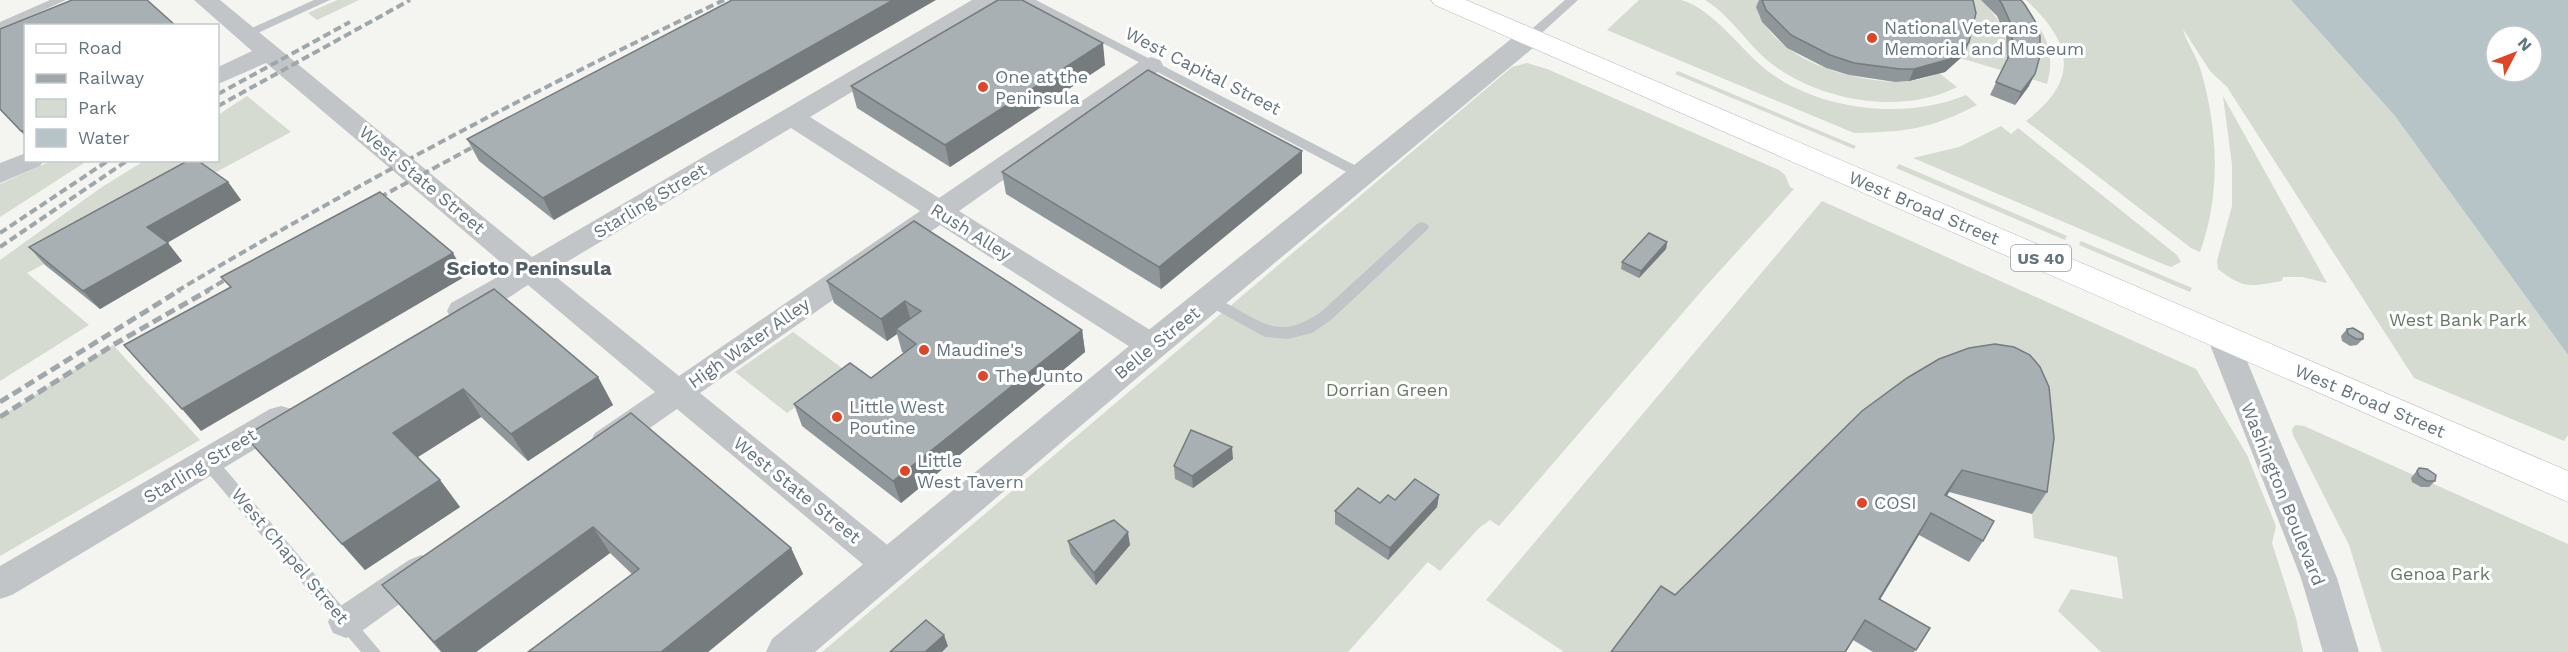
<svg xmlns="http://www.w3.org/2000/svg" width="2568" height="652" viewBox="0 0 2568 652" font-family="'Work Sans',sans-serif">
  <rect width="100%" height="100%" fill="#f4f4f0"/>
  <g fill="#d5dbd1">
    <polygon points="337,0 359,0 317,20 308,13"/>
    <path d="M1639,0C1652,0 1668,0 1681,0C1714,9 1742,52 1769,72C1821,111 1907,120 1966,95L1977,105C1931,129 1905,132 1854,133L1607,30Z"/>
    <path d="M1705,0H1759C1755,11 1761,21 1768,29C1796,65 1850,79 1894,82C1910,82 1925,79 1939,73L1957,87C1903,115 1824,101 1776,67C1749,48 1733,17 1705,0Z"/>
    <path d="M1961,0H1982C2001,20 2013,42 2004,71L1960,58L1964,55Z"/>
    <path d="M2026,0H2291L2395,116L2568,355V435L2564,441L2414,378L2227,87L2210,71L2183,29C2186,42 2197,56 2201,71C2218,129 2221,194 2200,252L2191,248L2026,121C2080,80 2073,43 2026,0Z"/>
    <path d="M2023,7C2045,30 2056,52 2047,84L2031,79Z"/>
    <polygon points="1527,63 1547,69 1779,170 1785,175 1790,187 1794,189 1705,287 1499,526 1490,520 1479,528 1440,571 1428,562 1426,564 1348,652 822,652 1512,67"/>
    <polygon points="1678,71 1856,146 1854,149 1675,74"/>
    <polygon points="247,96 291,132 27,273 89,325 0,381 0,260 102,187 144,161 218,160 218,115"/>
    <path d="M2223,96L2327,283L2302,277H2283L2282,281C2250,286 2245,290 2218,269L2217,261L2232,206V165Z"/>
    <polygon points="2001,126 2011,134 2018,128 2177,255 2181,262 2171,267 2163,264 1913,158 1959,147"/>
    <polygon points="51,161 87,161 0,217 0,184"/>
    <polygon points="1899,164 2067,236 2065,240 1896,168"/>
    <polygon points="1822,201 2196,369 2247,455 2276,526 2272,543 2296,618 2303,652 2101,652 2058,611 2071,589 2123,599 2117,557 2034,538 2032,514 2036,409 1619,652 1564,652 1486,600"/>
    <polygon points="2081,241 2192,288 2190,292 2079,245"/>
    <polygon points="793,332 846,371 787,413 735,372"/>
    <polygon points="113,345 200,440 0,556 0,417"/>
    <polygon points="2295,425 2304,426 2568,544 2568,652 2382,652 2349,545 2293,435 2292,429"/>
  </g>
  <path fill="#b6c4c7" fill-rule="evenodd" d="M2291,0H2568V355L2395,116ZM2496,36H2532V72H2496Z"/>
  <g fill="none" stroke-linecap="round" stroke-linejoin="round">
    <g stroke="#b2b7ba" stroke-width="1">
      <polygon id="primary" points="1431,0 1466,0 2568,471 2568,502 1435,5"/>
    </g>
    <g fill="#c2c5c8" fill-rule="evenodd">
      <polygon points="50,0 66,0 0,30 0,22"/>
      <polygon points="314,0 330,0 251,36 247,37 241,33"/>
      <polygon points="1021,0 1036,0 1368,172 1370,175 1368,178 1358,178"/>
      <polygon points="1565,0 1578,0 1534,40 1526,40 1526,34"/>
      <path d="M1422,222L1427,224L1429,227L1427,230L1331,320L1312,333L1288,339L1265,337L1205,304L1203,300L1205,296C1213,294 1219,298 1226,303C1265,324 1280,340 1321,312L1417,224Z"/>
      <polygon points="208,454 214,456 381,652 361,652 202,466 200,461 202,456"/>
    </g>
    <g fill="#c2c5c8" fill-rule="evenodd">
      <path d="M194,0H220L532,257L972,0H1001L997,5L810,117L939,198L1142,60L1151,57L1160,60L1163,65L1160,70L959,211L1163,338L1167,346L1163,354L1152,357L1141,354L940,225L700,393L901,556L906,566L901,576L889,581L877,576L677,409L617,451L606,455L595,451L590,442L595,433L655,392L528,285C508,297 474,325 451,319L447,311L451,303L510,270L266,63L218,84V67L252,51ZM791,128L920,211L679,376L550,272Z"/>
      <polygon points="26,153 26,160 44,160 40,166 0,183 0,163"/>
      <polygon points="2222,326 2233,329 2237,337 2337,578 2359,652 2323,652 2301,578 2207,337 2211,329"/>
      <polygon points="281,406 292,409 297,418 292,427 12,595 0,599 0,566 270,409"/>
      <polygon points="421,555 433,560 438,570 433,580 359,633 346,638 333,633 328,622 333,611 409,560"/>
    </g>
    <polygon fill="#c2c5c8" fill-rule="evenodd" points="1530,29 1539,31 1543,37 1539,43 1164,355 815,652 766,652 772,639 1140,337 1521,31"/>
    <use href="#primary" fill="#fff" fill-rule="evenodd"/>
    <g stroke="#a0a7ab" stroke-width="4" stroke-dasharray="8 4" stroke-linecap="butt">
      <polyline points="218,94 350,22"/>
      <polyline points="218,106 410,0"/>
      <polyline points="369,203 488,139"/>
      <polyline points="0,233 109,160"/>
      <polyline points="0,247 128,160"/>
      <path d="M177,291C355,185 537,88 724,0"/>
      <polyline points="206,291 239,272"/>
    </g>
    <g stroke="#a0a7ab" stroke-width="5" stroke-dasharray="10 5" stroke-linecap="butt">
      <polyline points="0,402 180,290"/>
      <polyline points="0,417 113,345 209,290"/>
    </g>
  </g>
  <g fill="#90979b">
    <polygon points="732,0 554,220 479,161 467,139"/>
    <polygon points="1759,0 1973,0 1969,42 1964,55 1945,72 1909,81 1895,82 1849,75 1826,68 1787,48 1762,22 1756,7"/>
    <polygon points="1981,0 2021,0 2029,86 2015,105 1990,95 2007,60 2006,37 1997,16"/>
    <polygon points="26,26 26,137 0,110 0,29"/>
    <polygon points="1105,65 950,167 857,108 851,86"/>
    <polygon points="1302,151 1302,173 1161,289 1006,194 1002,172"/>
    <polygon points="228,182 241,200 167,242 182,261 100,309 45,265 29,247"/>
    <polygon points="1667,242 1666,249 1639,278 1621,269 1622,262"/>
    <polygon points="827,281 1082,330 1085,352 901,503 802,426 794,404 871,378 904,353 902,352 897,334 887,341 834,303"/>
    <polygon points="494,289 598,377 613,405 528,461 481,417 418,457 440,480 460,507 365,570 245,436"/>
    <polygon points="2347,329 2363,339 2357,345 2350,346 2342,341 2341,336"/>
    <polygon points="1862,411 2047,492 2032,514 1949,492 1947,496 1983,541 1969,562 1919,535 1880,600 1930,628 1914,652 1873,652 1853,640 1846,652 1611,652 1675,595"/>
    <polygon points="631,413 791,548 803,574 708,652 528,652 632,574 610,553 476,652 441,652 382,585"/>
    <polygon points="1233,459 1193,488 1175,479 1174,466"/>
    <polygon points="2419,468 2435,481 2429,487 2421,487 2412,482 2411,478"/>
    <polygon points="1439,495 1437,507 1388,560 1335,524 1335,511 1395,500"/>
    <polygon points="1068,541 1130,545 1096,585 1071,554"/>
  </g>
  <g fill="#767b7e">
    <polygon points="893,0 936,0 554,220 543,198"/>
    <polygon points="1969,42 1964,55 1945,72 1909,81 1914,69"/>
    <polygon points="1103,43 1105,65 950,167 945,145"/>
    <polygon points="2035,74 2029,86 2015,105 2021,92"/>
    <polygon points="26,130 26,136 21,131"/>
    <polygon points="1302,151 1302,173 1161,289 1159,267"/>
    <polygon points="228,182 241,200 162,246 147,227"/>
    <polygon points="1667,242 1666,249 1639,278 1641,271"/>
    <polygon points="168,243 182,261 100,309 83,291"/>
    <polygon points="453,253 466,276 201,431 182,409"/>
    <polygon points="905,301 912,323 896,329 897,334 887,341 881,319"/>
    <polygon points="1082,330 1085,352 901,503 893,481"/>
    <polygon points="598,377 613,405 528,461 511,434"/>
    <polygon points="463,389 481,417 413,460 393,433"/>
    <polygon points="1232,447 1233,459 1193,488 1192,476"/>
    <polygon points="1962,470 1949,492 1933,516 1945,495"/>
    <polygon points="440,480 460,507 365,570 342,544"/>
    <polygon points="1439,495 1437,507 1388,560 1390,548"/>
    <polygon points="1931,513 1919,535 1867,620 1879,599"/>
    <polygon points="593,527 610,553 476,652 442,652 434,642"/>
    <polygon points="1128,532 1130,545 1096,585 1094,573"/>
    <polygon points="791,548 803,574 708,652 661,652"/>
    <polygon points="944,635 948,646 942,652 925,652"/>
  </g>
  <g fill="#a8b0b4" stroke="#767b7e" stroke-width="1.5">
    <polygon points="72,0 147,0 176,26 26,26 26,130 21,131 0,109 0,29"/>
    <polygon points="732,0 893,0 543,198 467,139"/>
    <polygon points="998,0 1022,0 1103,43 945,145 851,86"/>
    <polygon points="1762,0 1973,0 1976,13 1969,42 1950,59 1914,69 1900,69 1854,63 1830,55 1791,35 1766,10"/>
    <polygon points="1999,0 2021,0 2025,5 2035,21 2040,36 2040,56 2035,74 2021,92 1996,82 2013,48 2011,24 2002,4"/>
    <polygon points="1148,70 1302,151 1159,267 1002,172"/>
    <polygon points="189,160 197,160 228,182 147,227 168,243 83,291 29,247"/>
    <polygon points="380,192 453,253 182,409 124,345 231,287 221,277"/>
    <polygon points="914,221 1082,330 893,481 794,404 850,363 871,378 916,344 896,329 921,311 914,307 905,301 881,319 827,281"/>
    <polygon points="1649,233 1667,242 1641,271 1622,262"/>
    <polygon points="494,289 598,377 511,434 463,389 393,433 440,480 342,544 245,436"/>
    <polygon points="2353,328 2363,334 2363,339 2356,339 2348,334 2347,329"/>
    <polygon points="1995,344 2014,347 2030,355 2040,367 2049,387 2054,438 2047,492 1962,470 1945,495 1994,521 1983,541 1931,513 1879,599 1930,628 1916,650 1865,620 1845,652 1611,652 1661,586 1675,595 1862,411 1907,378 1939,359 1969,348"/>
    <polygon points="631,413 791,548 661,652 528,652 639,569 593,527 434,642 382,585"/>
    <polygon points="1191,430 1232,447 1192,476 1174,466"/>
    <polygon points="2419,468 2427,469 2436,475 2435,481 2427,481 2419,476 2417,471"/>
    <polygon points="1415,479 1439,495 1390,548 1335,511 1358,488 1380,503 1388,495 1395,500"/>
    <polygon points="1114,520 1128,532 1094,573 1068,541"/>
    <polygon points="926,620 944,635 925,652 890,652"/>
  </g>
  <g fill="#de4626" stroke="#fff" stroke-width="2">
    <circle cx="1872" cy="38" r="6"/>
    <circle cx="983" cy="87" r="6"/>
    <circle cx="924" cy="350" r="6"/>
    <circle cx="983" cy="376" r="6"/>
    <circle cx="837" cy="417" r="6"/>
    <circle cx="905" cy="471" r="6"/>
    <circle cx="1862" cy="503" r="6"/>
  </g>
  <g text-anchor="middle" stroke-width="6" stroke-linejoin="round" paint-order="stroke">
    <rect fill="#fff" stroke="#929ea6" stroke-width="1.5" x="2011" y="245" width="60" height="26" rx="4.5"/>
    <g font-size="16" font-weight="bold" fill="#647580">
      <text x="2041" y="264">US 40</text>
    </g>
    <g font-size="18" fill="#647580" stroke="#fff" text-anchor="start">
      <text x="1884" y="34">National Veterans<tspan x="1884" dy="21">Memorial and Museum</tspan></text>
      <text x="995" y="83">One at the<tspan x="995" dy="21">Peninsula</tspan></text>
      <text x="936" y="356">Maudine's</text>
      <text x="995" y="382">The Junto</text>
      <text x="849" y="413">Little West<tspan x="849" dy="21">Poutine</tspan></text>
      <text x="917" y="467">Little<tspan x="917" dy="21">West Tavern</tspan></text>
      <text x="1874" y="509">COSI</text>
    </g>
    <g font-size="18" fill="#647580" stroke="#fff">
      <text transform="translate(1203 71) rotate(27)" y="6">West Capital Street</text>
      <text transform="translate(422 180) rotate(40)" y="6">West State Street</text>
      <text transform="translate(650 201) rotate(-31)" y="6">Starling Street</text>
      <text transform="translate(1924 208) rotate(23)" y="6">West Broad Street</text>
      <text transform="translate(971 232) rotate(32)" y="6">Rush Alley</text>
      <text transform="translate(749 343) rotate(-35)" y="6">High Water Alley</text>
      <text transform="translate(1157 343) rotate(-39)" y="6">Belle Street</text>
      <text transform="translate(2370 401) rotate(23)" y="6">West Broad Street</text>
      <text transform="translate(200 466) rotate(-31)" y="6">Starling Street</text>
      <text transform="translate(797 490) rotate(39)" y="6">West State Street</text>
      <text transform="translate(2283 494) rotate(68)" y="6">Washington Boulevard</text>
      <text transform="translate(290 556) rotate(50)" y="6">West Chapel Street</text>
    </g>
    <g font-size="18" fill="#687862" stroke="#fff">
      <text x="2458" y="326">West Bank Park</text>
      <text x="1387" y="396">Dorrian Green</text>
      <text x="2440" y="580">Genoa Park</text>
    </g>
    <g font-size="20" font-weight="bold" fill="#515e66" stroke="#fff">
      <text x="529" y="275">Scioto Peninsula</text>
    </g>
  </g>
  <rect x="24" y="24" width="195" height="138" fill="#ffffff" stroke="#c1c8cc" stroke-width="1.5"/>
  <rect x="36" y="44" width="30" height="9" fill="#ffffff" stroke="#c1c8cc" stroke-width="1.5"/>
  <text x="78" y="54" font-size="18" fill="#647580">Road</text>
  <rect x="36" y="74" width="30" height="9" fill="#a0a7ab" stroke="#c1c8cc" stroke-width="1.5"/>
  <text x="78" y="84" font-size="18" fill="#647580">Railway</text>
  <rect x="36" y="99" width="30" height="18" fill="#d5dbd1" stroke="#c1c8cc" stroke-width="1.5"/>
  <text x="78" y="114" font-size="18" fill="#647580">Park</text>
  <rect x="36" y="129" width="30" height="18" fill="#b6c4c7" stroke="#c1c8cc" stroke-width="1.5"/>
  <text x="78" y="144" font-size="18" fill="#647580">Water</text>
  <g transform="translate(2514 54) rotate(48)"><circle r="28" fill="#ffffff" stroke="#c1c8cc" stroke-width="1.5"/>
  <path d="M0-4.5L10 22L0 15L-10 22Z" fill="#de4626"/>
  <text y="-9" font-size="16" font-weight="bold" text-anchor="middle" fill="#647580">N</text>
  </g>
</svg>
